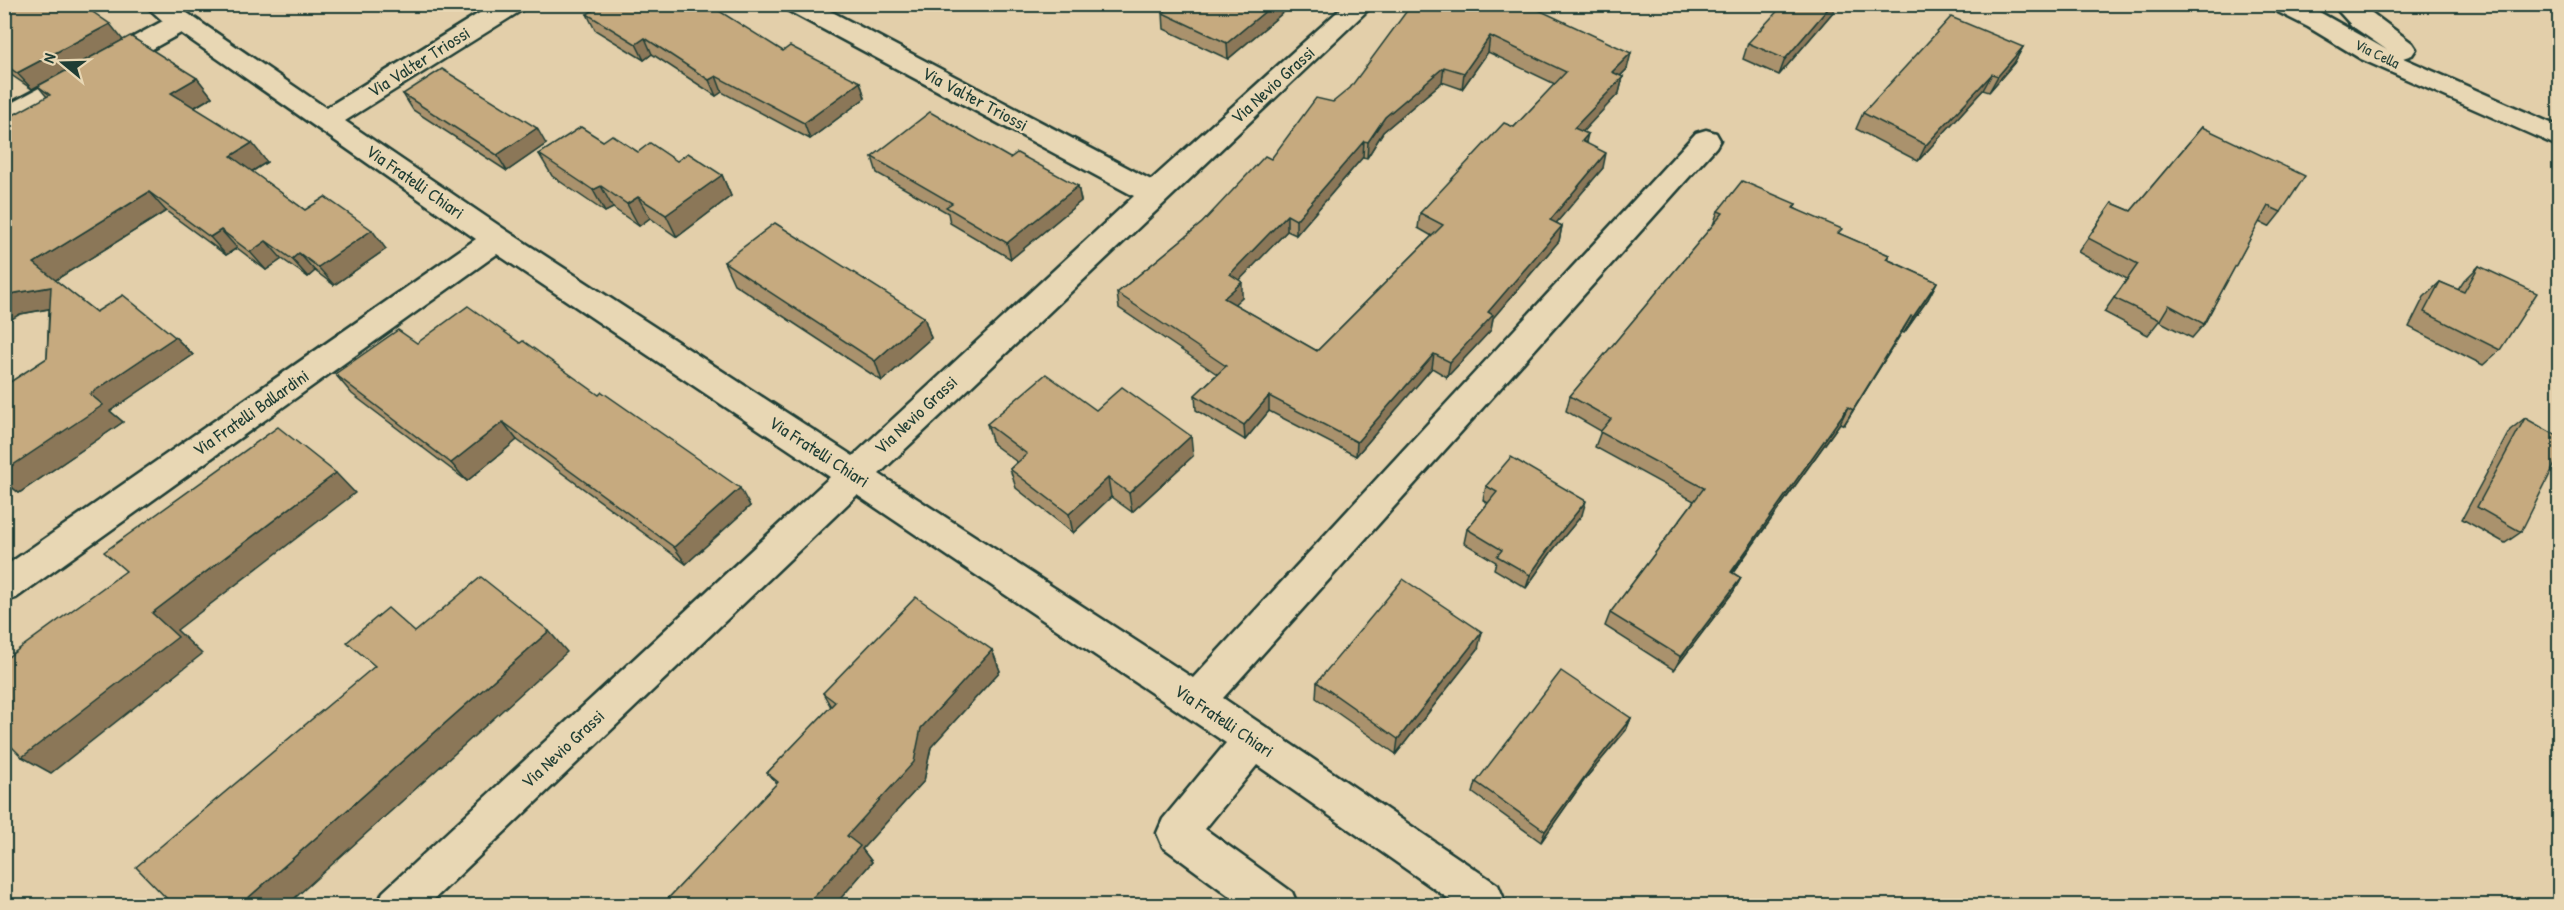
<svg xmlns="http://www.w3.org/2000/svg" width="2564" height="910" viewBox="0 0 2564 910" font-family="'Patrick Hand',sans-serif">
  <rect width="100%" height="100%" fill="#e3cfaa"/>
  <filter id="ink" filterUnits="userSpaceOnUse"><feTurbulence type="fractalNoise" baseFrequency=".0167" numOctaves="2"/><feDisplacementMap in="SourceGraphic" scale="12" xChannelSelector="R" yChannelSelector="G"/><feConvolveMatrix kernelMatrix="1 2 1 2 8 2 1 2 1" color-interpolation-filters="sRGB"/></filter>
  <g filter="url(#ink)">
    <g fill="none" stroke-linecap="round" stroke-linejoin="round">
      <g stroke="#1f3d34" stroke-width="5">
        <g id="minor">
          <polygon points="144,4 174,4 326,108 494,4 525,4 522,10 345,121 507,231 853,456 1134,196 787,10 784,4 817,4 1151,180 1346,4 1374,4 879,474 1193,678 1696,133 1706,130 1716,133 1720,140 1716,147 1223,698 1498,885 1504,899 1501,906 1459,906 1257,765 1205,829 1292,892 1298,906 1243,906 1163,847 1157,833 1163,819 1226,743 857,495 427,906 377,906 383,892 830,477 497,254 16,598 4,602 4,567 476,239 181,33 14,126 4,128 4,107 163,21"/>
          <polygon points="2271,4 2305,4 2387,50 2352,26 2332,4 2360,4 2412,43 2416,49 2412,55 2403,58 2560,127 2560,147 2361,59 2308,27 2274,10"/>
        </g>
      </g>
      <use href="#minor" fill="#e8d7b4" fill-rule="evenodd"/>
    </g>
    <g fill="#aa926d" stroke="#1f3d34" stroke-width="1.5" fill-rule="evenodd">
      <polygon points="1285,7 1285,11 1228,59 1164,29 1163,13"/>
      <path d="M1533,8L1627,69L1620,76L1623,77L1619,93L1582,132L1586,143L1603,168L1556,223L1562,226L1559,241L1493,318L1491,330L1447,377L1432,368L1356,456L1269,411L1245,440L1196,410L1195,395L1217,374L1119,308L1117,293L1202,223L1333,102ZM1488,52L1555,84L1514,127L1420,213L1418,228L1432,236L1317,351L1234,304L1242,297L1239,280L1287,231L1296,235L1363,157L1367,158L1383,132L1442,82L1462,89Z"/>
      <polygon points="4,10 123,40 197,78 212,97 194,108 267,162 252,172 305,210 386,249 334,285 315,271 308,277 282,259 266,270 237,248 226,255 166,211 55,280 96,312 175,337 193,355 110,411 123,422 19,493 9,485 47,358 49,309 20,314 47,97 38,86 75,66 32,89 4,70"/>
      <polygon points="1833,12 1779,75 1743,59 1748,43"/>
      <polygon points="587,14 783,51 860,82 865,98 810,139 722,92 716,96 652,54 644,60 595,30"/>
      <polygon points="2023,47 2014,63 1989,92 1983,90 1918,161 1856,129 1863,113"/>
      <polygon points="403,94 546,144 507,171 413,110"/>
      <polygon points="2202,127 2281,212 2269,227 2259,222 2204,324 2192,338 2159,321 2148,335 2104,312 2127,279 2078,252 2112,203 2131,211"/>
      <polygon points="603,141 638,152 677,161 722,175 731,196 677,237 650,218 639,226 613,208 605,212 552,176 539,154"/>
      <polygon points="872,157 1010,158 1078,186 1081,201 1011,259 950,223 948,213 877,173"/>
      <polygon points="1796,204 1794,208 1840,234 1889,255 1887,259 1937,282 1928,299 1904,333 1902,332 1844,425 1840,423 1733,573 1741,578 1733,592 1674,670 1605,626 1610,613 1694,501 1595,447 1601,431 1566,411 1570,396 1713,225 1718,211"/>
      <polygon points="724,262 924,317 931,338 882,381 734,284"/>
      <polygon points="2479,266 2500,350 2483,365 2409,327 2424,297 2440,282 2458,290 2464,281"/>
      <polygon points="417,343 750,506 686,564 517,440 467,481 352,394 335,374"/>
      <polygon points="1096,410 1193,456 1132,512 1111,497 1073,533 1016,488 1010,469 1017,462 993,444 987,424"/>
      <polygon points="2525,418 2521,532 2505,543 2462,519 2510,430"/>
      <polygon points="1486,486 1582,515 1552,551 1526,588 1494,569 1496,562 1464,543 1467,529 1488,503 1483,500"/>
      <polygon points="1478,649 1396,754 1316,698 1317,682"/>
      <polygon points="992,650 1000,671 931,747 924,781 862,849 872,862 834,906 661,906 777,784 767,773 831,707 823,693"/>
      <polygon points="1631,718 1626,730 1585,779 1541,842 1473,793 1476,782"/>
    </g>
    <g fill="#8b7759" stroke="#1f3d34" stroke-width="1.5">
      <polygon points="1274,4 1287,4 1285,7 1285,11 1228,59 1227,43"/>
      <polygon points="1523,4 1536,4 1520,19"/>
      <polygon points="1832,4 1836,4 1833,12 1779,75 1785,59"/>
      <polygon points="110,24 123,40 32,89 17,73"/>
      <polygon points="1490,36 1488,52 1462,89 1464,73"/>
      <polygon points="645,38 652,54 644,60 636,44"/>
      <polygon points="2023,47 2014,63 1989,92 1998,76"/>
      <polygon points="1631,53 1627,69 1608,88 1612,72"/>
      <polygon points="1444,67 1442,82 1383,132 1367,158 1368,142 1385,117"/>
      <polygon points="1992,74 1983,90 1918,161 1926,145"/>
      <polygon points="716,76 722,92 716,96 709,80"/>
      <polygon points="1623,77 1619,93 1571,144 1574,128"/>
      <polygon points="197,78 212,97 186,112 171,93"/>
      <polygon points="860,82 865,98 810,139 804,123"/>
      <polygon points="537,128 546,144 507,171 497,155"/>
      <polygon points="1588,134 1584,150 1582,141"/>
      <polygon points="1364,141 1363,157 1296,235 1296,220"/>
      <polygon points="252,143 267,162 246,175 231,156"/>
      <polygon points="1606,153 1603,168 1546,235 1550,220"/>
      <polygon points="722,175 731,196 677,237 666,215"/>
      <polygon points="601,186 613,208 605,212 593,190"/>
      <polygon points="1078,186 1081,201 1011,259 1007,243"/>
      <polygon points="149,192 166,211 54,281 34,263"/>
      <polygon points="638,197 650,218 639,226 627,204"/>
      <polygon points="1287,215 1287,231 1231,289 1230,274"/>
      <polygon points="1562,226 1559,241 1493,318 1491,330 1447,377 1450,362 1488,312"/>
      <polygon points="221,230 237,248 226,255 210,237"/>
      <polygon points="372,230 386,249 334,285 318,267"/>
      <polygon points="266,241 282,259 266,270 250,252"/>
      <polygon points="299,253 315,271 308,277 292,259"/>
      <polygon points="1242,282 1242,297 1225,313 1224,298"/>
      <polygon points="1937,282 1928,299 1904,333 1913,317"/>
      <polygon points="51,287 70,305 20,314 4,324 4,295"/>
      <polygon points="1911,316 1902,332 1844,425 1853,410"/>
      <polygon points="924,317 931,338 882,381 875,361"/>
      <polygon points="175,337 193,355 110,411 123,422 19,493 9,485 4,488 4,471 90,394"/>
      <polygon points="1434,354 1432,368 1356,456 1357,442"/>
      <polygon points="1269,396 1269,411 1245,440 1244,425"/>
      <polygon points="1848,407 1840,423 1723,586 1731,572"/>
      <polygon points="503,422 517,440 467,481 451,463"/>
      <polygon points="1191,436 1193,456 1132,512 1129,493"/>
      <polygon points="336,473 355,493 177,630 202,654 51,773 22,757 152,613"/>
      <polygon points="1108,478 1111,497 1073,533 1069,514"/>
      <polygon points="740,488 750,506 686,564 674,547"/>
      <polygon points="1586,501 1582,515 1552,551 1526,588 1530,575 1556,538"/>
      <polygon points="1741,578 1733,592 1674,670 1681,657"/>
      <polygon points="549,631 567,652 286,906 239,906"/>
      <polygon points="1482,632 1478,649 1396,754 1398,739"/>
      <polygon points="992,650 1000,671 931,747 924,781 862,849 872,862 834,906 806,906 847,836 921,728"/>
      <polygon points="1631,718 1626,730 1585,779 1541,842 1545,831 1591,768"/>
    </g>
    <g fill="#c6aa7f" stroke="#1f3d34" stroke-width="1.5" fill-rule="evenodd">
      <polygon points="15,4 81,4 110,24 17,73 4,64 4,10"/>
      <polygon points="603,4 708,4 783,51 790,46 860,82 804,123 716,76 709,80 645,38 636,44 587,14"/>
      <polygon points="1174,4 1274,4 1227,43 1163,13"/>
      <path d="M1416,4H1526L1631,53L1612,72L1623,77L1574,128L1588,134L1582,141L1606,153L1550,220L1562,226L1488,312L1493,315L1450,362L1434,354L1357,442L1269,396L1244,425L1195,395L1226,366L1117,293L1202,223L1265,156L1271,159L1316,98L1333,102L1350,88L1406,12ZM1490,36L1566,72L1514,127L1504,123L1420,213L1443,225L1317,351L1224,298L1242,282L1230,274L1287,215L1296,220L1364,141L1368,142L1385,117L1444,67L1464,73Z"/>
      <polygon points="1784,4 1832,4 1785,59 1748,43"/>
      <polygon points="1951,17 2023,47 1998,76 1992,74 1926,145 1863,113"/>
      <polygon points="130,36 197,78 171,93 252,143 231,156 305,210 325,197 372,230 318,267 299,253 292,259 266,241 250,252 221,230 210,237 149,192 34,263 96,312 123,295 175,337 90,394 103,405 4,471 4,386 47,358 51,287 4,295 4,120 50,95 38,86"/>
      <polygon points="442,69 537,128 497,155 403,94"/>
      <polygon points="930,112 1010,158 1017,153 1078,186 1007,243 946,207 952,203 872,157"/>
      <polygon points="581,127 603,141 612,135 638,152 650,143 677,161 688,153 722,175 666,215 638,197 627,204 601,186 593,190 539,154"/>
      <polygon points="2202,127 2305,176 2281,212 2268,206 2204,324 2169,305 2160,320 2114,298 2138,264 2088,238 2112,203 2131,211"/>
      <polygon points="1742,181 1796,204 1793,208 1842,229 1838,233 1889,255 1886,259 1937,282 1913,317 1911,316 1853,410 1848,407 1731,572 1741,578 1681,657 1610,613 1704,488 1600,432 1611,419 1570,396 1723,213 1718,211"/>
      <polygon points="775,223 924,317 875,361 724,262"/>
      <polygon points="2479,266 2537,293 2500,350 2424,312 2440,282 2464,292"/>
      <polygon points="468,306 520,343 523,341 599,395 602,392 740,488 674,547 503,422 451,463 335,374 398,330 417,343"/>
      <polygon points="1046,374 1096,410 1122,387 1191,436 1129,493 1108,478 1069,514 1010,469 1027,454 987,424"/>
      <polygon points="2525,418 2559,437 2559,456 2521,532 2477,507"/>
      <polygon points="278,427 336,473 152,613 178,637 22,757 4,739 4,660 126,571 104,552"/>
      <polygon points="1511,457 1586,501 1556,538 1530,575 1497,556 1502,550 1467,529 1497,492 1486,486"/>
      <polygon points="481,577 549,631 239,906 174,906 136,867 375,666 347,642 388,608 415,632"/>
      <polygon points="1403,579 1482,632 1398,739 1317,682"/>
      <polygon points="916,597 992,650 921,728 914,762 847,836 860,846 806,906 661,906 778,782 767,773 835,702 823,693"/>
      <polygon points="1561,671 1631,718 1591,768 1545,831 1476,782"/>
    </g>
  </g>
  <g text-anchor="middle" stroke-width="4.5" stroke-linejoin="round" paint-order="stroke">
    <g font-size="15" fill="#1f3d34" stroke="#e8d7b4">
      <text transform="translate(2377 54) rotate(26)" y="5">Via Cella</text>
    </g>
    <g font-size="18" fill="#1f3d34" stroke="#e8d7b4">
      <text transform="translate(419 62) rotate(-32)" y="6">Via Valter Triossi</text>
      <text transform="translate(1273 85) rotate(-42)" y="6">Via Nevio Grassi</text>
      <text transform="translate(975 99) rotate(28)" y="6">Via Valter Triossi</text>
      <text transform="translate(415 182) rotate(35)" y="6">Via Fratelli Chiari</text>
      <text transform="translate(251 413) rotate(-35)" y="6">Via Fratelli Ballardini</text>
      <text transform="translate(916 415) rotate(-43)" y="6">Via Nevio Grassi</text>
      <text transform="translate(819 452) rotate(33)" y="6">Via Fratelli Chiari</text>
      <text transform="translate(1224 721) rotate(34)" y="6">Via Fratelli Chiari</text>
      <text transform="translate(563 749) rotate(-43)" y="6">Via Nevio Grassi</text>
    </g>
  </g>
  <rect width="2564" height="910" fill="none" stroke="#e8d7b4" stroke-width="24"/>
  <rect x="12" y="12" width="2540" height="886" fill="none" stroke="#1f3d34" stroke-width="2" filter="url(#ink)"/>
  <g transform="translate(63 63) rotate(289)" stroke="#e8d7b4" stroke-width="4.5" paint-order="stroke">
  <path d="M0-4.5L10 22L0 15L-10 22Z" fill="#1f3d34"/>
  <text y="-9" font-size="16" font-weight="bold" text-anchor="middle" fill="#1f3d34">N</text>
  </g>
</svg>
